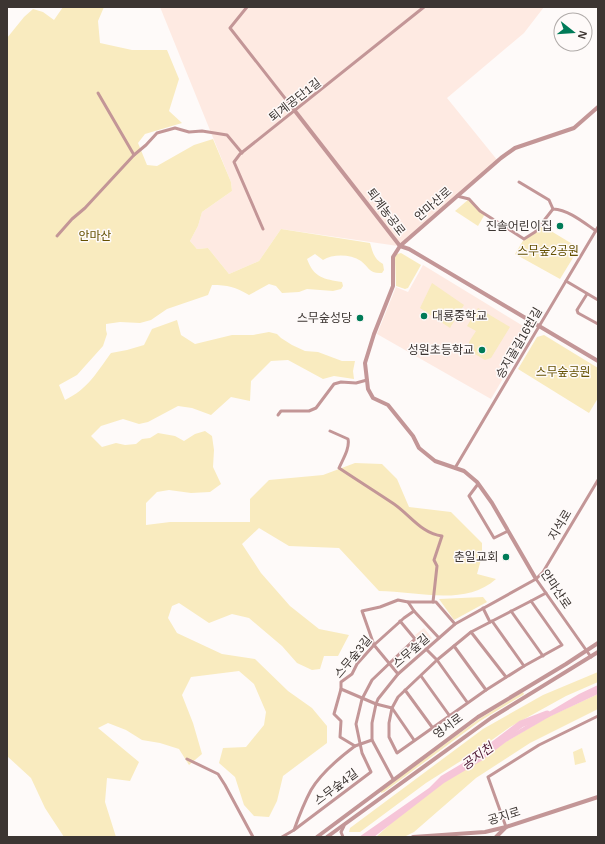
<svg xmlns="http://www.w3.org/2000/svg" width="605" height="844" viewBox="0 0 605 844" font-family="Arial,'Noto Sans KR',sans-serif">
  <rect width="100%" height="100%" fill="#fefaf9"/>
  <g fill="#feeae2">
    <polygon points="160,7 544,7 524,33 447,98 498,161 398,246 281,229 259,261 229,274 208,248 197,249 190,241 198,226 202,212 232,191 231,182"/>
    <polygon points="423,265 528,329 529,334 491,399 377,334 396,287 408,292"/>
    <polygon points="424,628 432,638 424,646 415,635"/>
  </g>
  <g fill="#f9ebbf">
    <path d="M63,7H104L98,21L100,43L132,50H167L179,79L169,111L182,123L145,134L138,143L147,165L157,166L194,145L213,139L231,182L232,191L202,212L198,226L190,241L197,249L208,248L229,274L259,261L281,229L370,243C373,253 374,259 383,264L384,270L382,273C369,274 369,267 361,261C350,254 333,254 323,260L315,254L307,259C314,278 324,279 342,282L343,286L341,289L333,291L307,289L299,292L282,293L276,286L269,284L249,295C235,287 228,285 212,285L208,295L167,309L151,320L140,323L120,322L106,324V330L107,334L103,346L77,375L59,385L65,400C88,389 97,372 111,353L127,350L144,345L152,329L177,320L181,335L195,344L232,335H253L269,332L277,334L281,338L292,345L305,351L318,352L342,361H355L353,371L354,379L334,376L323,379L288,360L271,361L251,381L250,401L231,397L211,415L192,408L178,406L148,422L139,424L123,419L101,426L91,436L102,447L116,443L125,445L136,444L142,439L150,438L158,433L175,436L184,441L195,434L205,431L212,436L214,450L213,467L221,484L210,492L191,493L169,490L157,492L146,503V525L170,522H250V499L269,480L323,475L355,463L382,464L397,479L409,507L451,512L482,543V556L477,574L496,579C465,607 416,591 379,591L339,548L289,546L259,528L242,544L261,573L290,606L319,629L349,635L338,656H324L320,669L312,670L297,663L282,646L249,618L232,614L209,623L179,603L172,606L168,618L177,633L222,654L255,659L288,691L312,708L327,726V743L283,776L277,801L269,817L254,816L244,805L235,777L219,763L223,748L246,747L264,725L266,712L254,684L239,671L191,677L182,695L193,723L202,754L189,765L179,749L160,743L142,740L126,730L108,723L98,728L139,762L130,781L107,778L105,802L116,837H64L45,808L31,778L7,756V38L24,17L33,9L43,12L54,20Z"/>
    <polygon points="469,199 485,214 478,226 455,211"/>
    <polygon points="541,225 579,248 560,279 515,254 524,239 535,232"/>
    <polygon points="401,253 421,265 408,288 405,289 396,286 395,257 397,254"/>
    <polygon points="432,283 464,305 450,328 420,308"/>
    <polygon points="478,308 510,327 491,358 485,360 468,350 469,342 476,331 467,326"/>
    <polygon points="544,335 598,368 598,398 589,413 518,369 537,337"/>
    <polygon points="483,597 487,602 454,620 439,599"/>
    <polygon points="598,672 598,682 566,696 510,727 475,752 426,783 360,832 349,832 350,828 483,729 543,695"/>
    <polygon points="523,692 524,694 523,695 480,721 384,792 381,793 381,791 479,719"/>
    <polygon points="598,694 598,709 530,743 476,778 414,832 404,837 376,837 411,805 461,768 548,717"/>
    <polygon points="582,748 586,762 575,765 573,752"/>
  </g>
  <polygon fill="#f6c5d8" points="598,685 598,694 549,717 506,742 481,761 444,783 374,837 359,837 429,788 441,776 579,694"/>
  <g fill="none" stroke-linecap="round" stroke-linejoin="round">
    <polyline stroke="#f6c5d8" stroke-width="7" points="488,749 521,724 547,714"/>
    <g stroke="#c39697" stroke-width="3">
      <polyline points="247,7 230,28 295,111"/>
      <polyline points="98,93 134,155"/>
      <path d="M519,182L549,200L553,209C569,210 583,222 596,231"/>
      <polyline points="457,196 469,199 480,211 524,239 535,232 553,209"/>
      <polyline points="263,229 234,162 240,154 424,7"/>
      <polyline points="57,236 72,219 85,208 134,155 146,145 157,133 175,128 189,132 202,131 227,135 242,153"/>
      <polyline points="566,281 598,300"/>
      <polyline points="587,294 577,310 578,313 598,324"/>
      <polyline points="278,415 281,411 309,411 316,408 334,384 341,382 356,383 367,380"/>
      <path d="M330,431L348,439C350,448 343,459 339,468C357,480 376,492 394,504C410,515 422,534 442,536L434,560L437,566L433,602"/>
      <polyline points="455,468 598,227"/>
      <polyline points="478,484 469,496 494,538 508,531"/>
      <polyline points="536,579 591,657"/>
      <polygon points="531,601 562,645 524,666 486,690 397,753 389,737 389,723 392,708 398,697 437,660 471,632"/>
      <polyline points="531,601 546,593"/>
      <polyline points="408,602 414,611"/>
      <polyline points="483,608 490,622"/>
      <polyline points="511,611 543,656"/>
      <polyline points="492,621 524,666"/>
      <polyline points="471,632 506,677"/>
      <polyline points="454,646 486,690"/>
      <polyline points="426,649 437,660 467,702"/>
      <polyline points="398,674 374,645 362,611 380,607 398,600 408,602 436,602 455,624"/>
      <polyline points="421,676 449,715"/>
      <polyline points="341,689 376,704 392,708 414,740"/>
      <polyline points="405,690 432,727"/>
      <polyline points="355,746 372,740"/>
      <polyline points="187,759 218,774 225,785 253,837"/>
      <polyline points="393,779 372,740 372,723 376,704 378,699 398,674 455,624 536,579 543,572 598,480"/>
      <polyline points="506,827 488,777 539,745 598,716"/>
      <path d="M294,830C299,816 304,803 311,790C321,773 339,758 355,746L340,737L341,721L334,714L341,689V682L352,674L357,664L374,645L404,618L414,611L439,638"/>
      <polyline points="282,837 294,830 371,772 362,753 356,724 362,699 372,680 415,639 400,621"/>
      <polyline points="343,837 341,832 344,826"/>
    </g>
    <g stroke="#c39697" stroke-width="4">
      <polyline points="295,111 400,246 409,249 598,361"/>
      <polyline points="536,579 492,503 477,482 464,471 435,461 419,448 413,436 388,405 373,398 368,389 365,363 374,334 393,286 393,257 400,246 501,158 515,148 574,128 598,107"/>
      <polyline points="317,837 478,717 566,664 598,643"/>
      <polyline points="327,837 491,718 598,652"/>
      <polyline points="413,837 485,832 506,827 598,797"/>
      <polyline points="496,837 506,827"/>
    </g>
  </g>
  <g fill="#007b58" stroke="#fefaf9" stroke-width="1.5">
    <circle cx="560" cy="226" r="4"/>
    <circle cx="424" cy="316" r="4"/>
    <circle cx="360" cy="318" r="4"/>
    <circle cx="482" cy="350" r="4"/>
    <circle cx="506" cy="557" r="4"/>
  </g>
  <g text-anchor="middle" stroke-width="3" stroke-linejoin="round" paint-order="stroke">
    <g font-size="12" fill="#3c3532" stroke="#fefaf9">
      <text transform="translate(295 100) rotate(-38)" y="4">퇴계공단1길</text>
      <text transform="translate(433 204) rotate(-41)" y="4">안마산로</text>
      <text transform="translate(386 212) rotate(53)" y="4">퇴계농공로</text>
      <text transform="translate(519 343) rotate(-60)" y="4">승지골길16번길</text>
      <text transform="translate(560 525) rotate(-59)" y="4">지석로</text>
      <text transform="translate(556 589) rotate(56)" y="4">안마산로</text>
      <text transform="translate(411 651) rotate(-41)" y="4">스무숲길</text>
      <text transform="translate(353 657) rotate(-50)" y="4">스무숲3길</text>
      <text transform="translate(448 726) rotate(-36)" y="4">영서로</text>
      <text transform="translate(336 787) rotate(-37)" y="4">스무숲4길</text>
      <text transform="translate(504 816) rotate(-17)" y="4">공지로</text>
    </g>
    <g font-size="12" fill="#3c3532" stroke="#fefaf9" text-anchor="end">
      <text x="552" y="230">진솔어린이집</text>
      <text x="432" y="320" text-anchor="start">대룡중학교</text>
      <text x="352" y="322">스무숲성당</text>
      <text x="474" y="354">성원초등학교</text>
      <text x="498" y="561">춘일교회</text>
    </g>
    <g font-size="12" fill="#655102" stroke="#fefaf9">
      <text x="95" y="240">안마산</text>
      <text x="548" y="255">스무숲2공원</text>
      <text x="563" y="376">스무숲공원</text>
    </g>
    <g font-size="13" font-style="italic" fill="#4f1733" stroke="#fefaf9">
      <text transform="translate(477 756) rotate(-36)" y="5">공지천</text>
    </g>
  </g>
  <rect width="605" height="844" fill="none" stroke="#3c3532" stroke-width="16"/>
  <g transform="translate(573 32) rotate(107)"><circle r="19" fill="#fefaf9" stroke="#b0aba9"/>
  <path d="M0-3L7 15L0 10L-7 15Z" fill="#007b58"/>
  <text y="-6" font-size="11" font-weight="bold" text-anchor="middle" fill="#3c3532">N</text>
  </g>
</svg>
